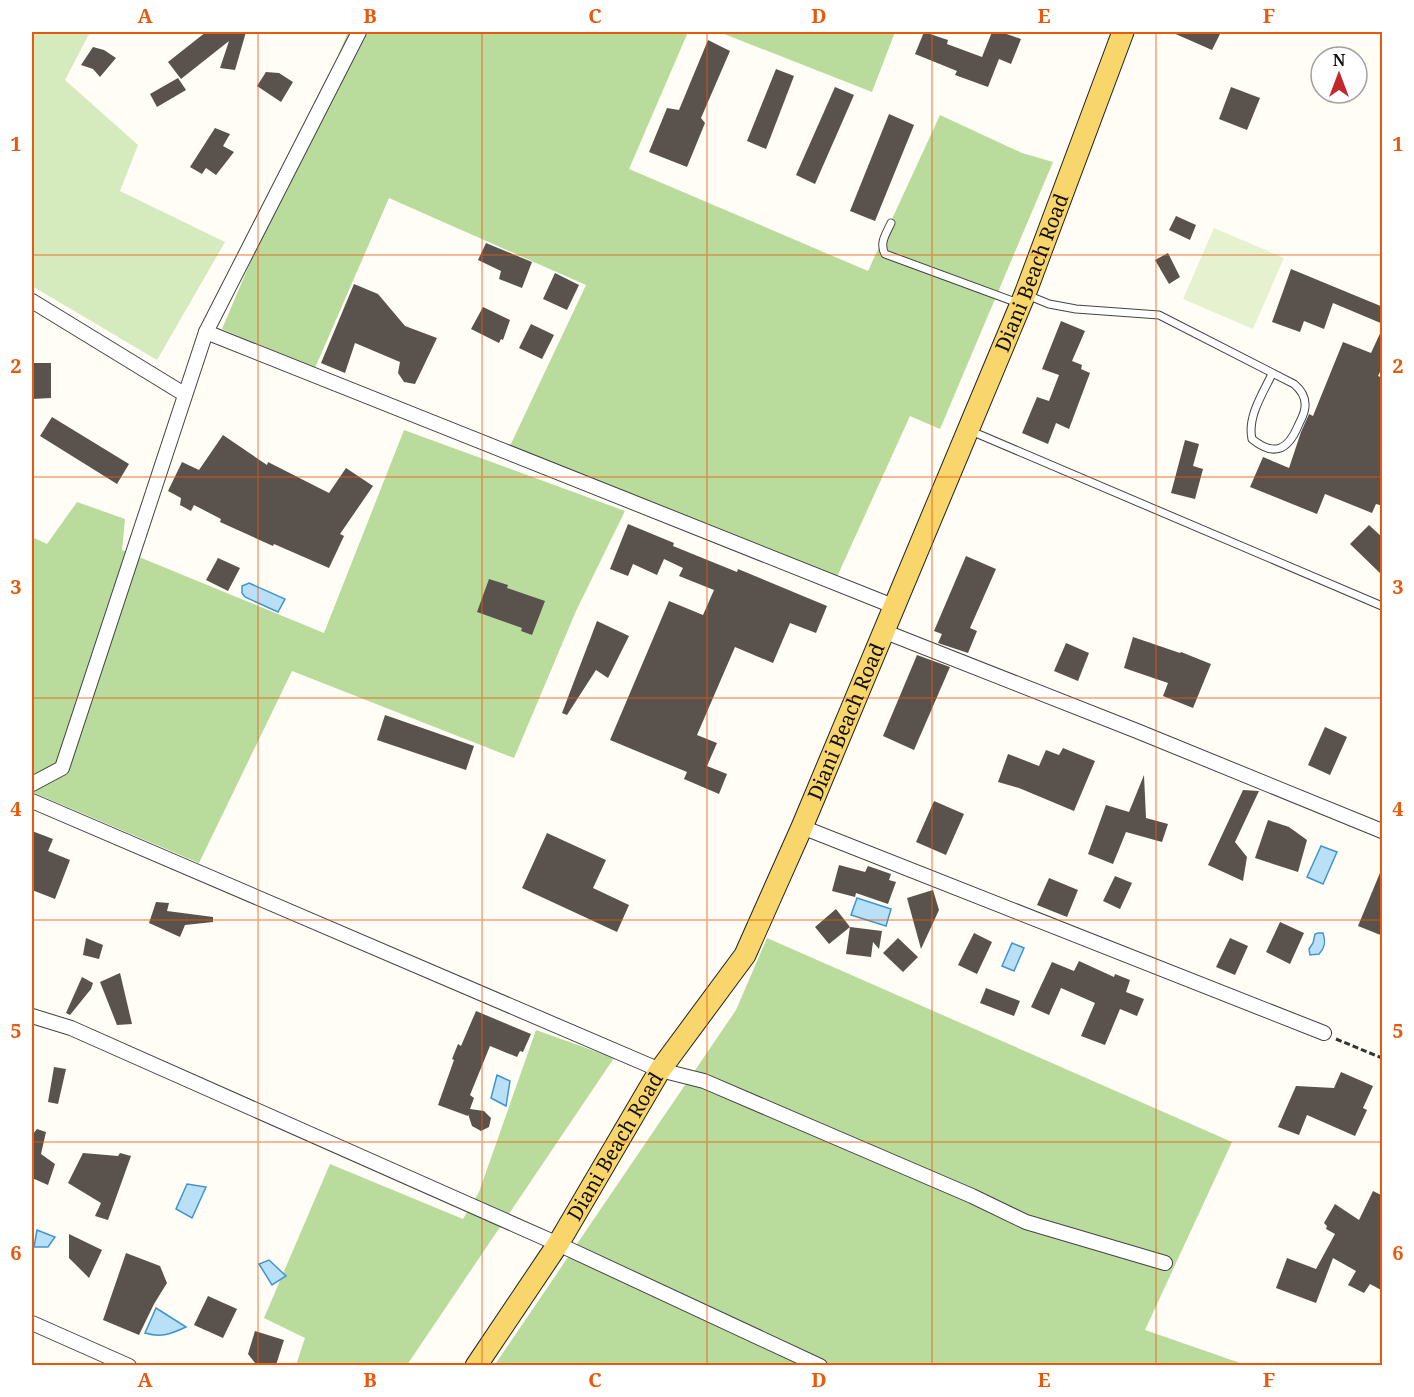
<svg xmlns="http://www.w3.org/2000/svg" width="1414" height="1397" viewBox="0 0 1414 1397" font-family="'Noto Serif',serif">
  <rect width="100%" height="100%" fill="#fffdf5"/>
  <polygon fill="#d5ebbd" points="32,32 90,32 65,80 138,145 120,191 225,242 157,360 32,286"/>
  <g fill="#b9dc9c">
    <polygon points="348,32 688,32 629,169 868,271 940,115 1022,153 1053,162 940,429 910,416 836,579 509,448 586,285 389,198 315,368 222,329"/>
    <polygon points="719,32 895,32 872,92"/>
    <polygon points="404,430 625,511 576,611 514,758 292,671 199,863 32,792 32,537 47,544 77,502 125,519 122,550 324,633"/>
    <polygon points="767,938 1232,1142 1145,1330 1246,1365 494,1366 736,1010"/>
    <polygon points="536,1030 614,1058 407,1365 296,1365 305,1338 264,1318 330,1164 463,1219 479,1192"/>
  </g>
  <polygon fill="#e6f2cf" points="1214,228 1284,258 1253,329 1183,299"/>
  <g fill="#b9e0f7" stroke="#3f96cf" stroke-width="1.5">
    <polygon points="249,583 285,599 278,612 245,597 242,593 242,586"/>
    <polygon points="1321,846 1337,852 1323,884 1307,877"/>
    <polygon points="857,898 891,909 886,926 851,915"/>
    <path d="M1318,933H1323C1326,942 1325,948 1319,954L1310,955L1309,949L1313,943L1315,934Z"/>
    <polygon points="1012,943 1024,948 1014,971 1002,966"/>
    <polygon points="497,1075 510,1081 506,1106 491,1098"/>
    <polygon points="187,1184 206,1187 192,1218 176,1209"/>
    <polygon points="37,1230 55,1237 48,1247 34,1247"/>
    <polygon points="269,1260 286,1276 272,1285 259,1264"/>
    <path d="M156,1308L186,1327C171,1334 161,1338 145,1333Z"/>
  </g>
  <g fill="#5a524d">
    <polygon points="206,32 246,32 235,70 220,68 229,41 181,79 168,62"/>
    <polygon points="924,32 948,40 947,44 982,57 992,32 1001,32 1021,39 1011,64 999,59 988,87 955,75 957,71 915,54"/>
    <polygon points="1171,32 1221,32 1212,50"/>
    <polygon points="708,40 730,51 701,118 705,123 687,167 649,152 667,108 679,110"/>
    <polygon points="93,47 104,50 116,58 100,77 93,69 81,65"/>
    <polygon points="776,69 794,76 766,149 747,141"/>
    <polygon points="266,72 279,73 293,82 281,102 257,86"/>
    <polygon points="178,78 186,90 157,107 150,94"/>
    <polygon points="835,87 854,95 815,184 796,175"/>
    <polygon points="1231,87 1260,98 1247,130 1219,119"/>
    <polygon points="889,114 914,125 875,221 850,211"/>
    <polygon points="215,128 230,134 223,146 234,152 216,175 206,168 202,174 190,167"/>
    <polygon points="1176,216 1196,225 1190,240 1169,230"/>
    <polygon points="486,243 532,262 522,288 499,279 501,271 478,260"/>
    <polygon points="1168,253 1180,277 1169,284 1155,260"/>
    <polygon points="1291,269 1383,307 1383,324 1333,303 1324,329 1304,321 1300,332 1272,322"/>
    <polygon points="555,273 579,285 567,310 543,299"/>
    <polygon points="354,284 378,294 405,326 437,338 415,384 404,382 398,373 400,362 355,343 345,373 321,363"/>
    <polygon points="483,307 510,320 503,340 501,339 499,343 471,329"/>
    <polygon points="1061,321 1085,331 1072,361 1082,365 1081,369 1090,373 1069,429 1056,423 1048,444 1022,433 1037,397 1049,401 1059,375 1042,369"/>
    <polygon points="531,324 554,335 542,359 519,348"/>
    <polygon points="1383,327 1383,366 1378,376 1383,378 1383,506 1376,504 1372,513 1325,494 1317,514 1250,487 1263,457 1289,468 1301,432 1309,414 1313,416 1343,342 1371,353"/>
    <polygon points="32,363 51,363 51,398 32,399"/>
    <polygon points="52,417 129,464 117,484 40,436"/>
    <polygon points="223,435 267,465 268,462 329,493 346,468 373,486 340,534 344,536 329,568 274,544 273,546 220,522 221,519 194,505 191,511 180,505 181,498 168,491 182,462 199,470"/>
    <polygon points="1185,440 1199,444 1193,466 1203,469 1195,499 1171,493"/>
    <polygon points="628,524 674,543 673,546 737,572 738,569 827,606 816,633 790,623 773,663 735,647 697,735 717,743 707,766 727,774 719,794 684,779 687,772 610,740 669,601 703,615 714,590 679,576 683,568 664,559 657,575 633,564 628,576 610,569"/>
    <polygon points="1369,525 1383,538 1383,576 1350,544"/>
    <polygon points="966,556 996,569 970,628 977,631 968,653 938,643 942,634 934,631"/>
    <polygon points="218,558 240,568 228,591 206,580"/>
    <polygon points="489,579 508,585 507,588 545,601 532,635 521,631 522,628 477,612"/>
    <polygon points="597,621 629,636 608,678 596,670 567,715 562,713"/>
    <polygon points="1133,637 1180,653 1181,652 1211,664 1193,708 1163,696 1168,683 1124,668"/>
    <polygon points="1066,643 1089,653 1078,681 1054,671"/>
    <polygon points="917,655 950,667 914,750 883,736"/>
    <polygon points="385,715 474,746 466,770 377,740"/>
    <polygon points="1325,727 1347,737 1330,775 1308,765"/>
    <polygon points="1063,748 1095,761 1074,811 1019,788 998,782 1008,754 1039,766 1046,750 1059,755"/>
    <polygon points="1144,775 1146,818 1168,824 1162,842 1126,832 1113,864 1088,854 1106,805 1129,812"/>
    <polygon points="1243,790 1259,791 1235,842 1247,857 1243,881 1208,865"/>
    <polygon points="934,801 964,814 946,855 916,842"/>
    <polygon points="1268,820 1289,827 1307,840 1298,872 1255,858"/>
    <polygon points="32,831 53,839 48,851 70,860 55,899 32,890"/>
    <polygon points="547,833 606,860 593,888 629,905 617,932 522,888"/>
    <polygon points="839,865 865,872 868,866 891,874 889,880 896,882 888,904 856,893 855,897 832,891"/>
    <polygon points="1382,868 1383,868 1383,936 1358,926"/>
    <polygon points="1115,876 1132,883 1120,909 1103,901"/>
    <polygon points="1049,878 1078,890 1067,917 1037,905"/>
    <polygon points="933,890 939,910 921,949 907,898"/>
    <polygon points="156,902 169,903 167,911 213,917 213,922 185,925 180,937 149,923"/>
    <polygon points="836,909 850,927 829,944 815,927"/>
    <polygon points="1280,922 1304,933 1290,964 1266,952"/>
    <polygon points="850,927 882,931 879,949 873,942 871,957 846,954"/>
    <polygon points="974,933 992,942 977,974 958,965"/>
    <polygon points="86,938 103,945 99,959 83,955"/>
    <polygon points="898,938 918,957 903,972 883,953"/>
    <polygon points="1230,938 1248,946 1235,975 1216,967"/>
    <polygon points="1079,961 1114,977 1115,974 1130,980 1126,992 1144,999 1137,1016 1120,1009 1105,1045 1081,1036 1095,1003 1061,988 1049,1015 1031,1007 1052,962 1074,971"/>
    <polygon points="120,973 132,1024 117,1025 100,982"/>
    <polygon points="82,977 93,983 91,989 70,1015 66,1013"/>
    <polygon points="986,988 1020,1001 1014,1016 980,1003"/>
    <polygon points="476,1011 531,1034 523,1052 520,1051 517,1057 490,1046 470,1095 474,1098 470,1109 484,1111 491,1118 489,1127 481,1131 472,1126 468,1114 468,1116 438,1105 454,1060 452,1059 458,1044 461,1046"/>
    <polygon points="54,1067 66,1069 58,1104 48,1102"/>
    <polygon points="1341,1072 1373,1086 1363,1108 1367,1110 1355,1136 1307,1115 1299,1135 1278,1127 1296,1086 1334,1088"/>
    <polygon points="37,1129 46,1132 41,1154 55,1164 48,1185 32,1178 32,1135"/>
    <polygon points="83,1153 118,1156 120,1153 131,1156 108,1220 95,1216 101,1203 68,1183"/>
    <polygon points="1373,1191 1383,1196 1383,1291 1370,1284 1364,1293 1348,1285 1356,1271 1333,1258 1316,1303 1276,1288 1287,1258 1316,1269 1335,1234 1326,1229 1327,1226 1324,1223 1335,1204 1359,1220"/>
    <polygon points="69,1234 102,1250 89,1278 69,1258"/>
    <polygon points="126,1253 160,1266 167,1283 154,1304 139,1335 103,1320"/>
    <polygon points="208,1296 237,1309 223,1338 194,1325"/>
    <polygon points="255,1331 284,1340 276,1365 255,1363 248,1354"/>
  </g>
  <g fill="none" stroke-linecap="round" stroke-linejoin="round">
    <g stroke="#444" stroke-width="9">
      <g id="service">
        <path d="M891,223C886,234 879,243 885,254L1018,303"/>
        <path d="M1027,295L1049,304L1076,309L1159,315L1294,384C1300,389 1305,396 1305,404C1306,412 1301,419 1298,426C1288,450 1274,457 1252,439C1247,417 1263,393 1272,374"/>
        <polyline points="971,431 1382,606"/>
      </g>
    </g>
    <g stroke="#444" stroke-width="16">
      <g id="minor">
        <polyline points="32,301 184,394"/>
        <polyline points="206,332 893,606"/>
        <polyline points="883,631 1137,731 1382,831"/>
        <polyline points="32,784 62,768 206,332 359,32"/>
        <polyline points="32,801 660,1070 704,1081 972,1196 1026,1222 1165,1263"/>
        <polyline points="802,827 1324,1033"/>
        <polyline points="32,1016 71,1028 558,1244 820,1366"/>
        <polyline points="32,1323 129,1366"/>
      </g>
    </g>
    <g stroke="#222" stroke-width="23">
      <g id="primary">
        <path id="s1" d="M476,1366L558,1244L660,1070L745,955L802,827L1025,294L1123,32"/>
      </g>
    </g>
    <polyline stroke="#333" stroke-width="3" stroke-dasharray="6 3" stroke-linecap="butt" points="1336,1039 1382,1058"/>
    <use href="#service" stroke="#fff" stroke-width="7"/>
    <use href="#minor" stroke="#fff" stroke-width="14"/>
    <use href="#primary" stroke="#f9d66b" stroke-width="21"/>
  </g>
  <path fill="none" stroke="#e8590c" stroke-width="1.5" stroke-opacity="0.55" d="M258,32V1366M482,32V1366M707,32V1366M932,32V1366M1156,32V1366M32,255H1382M32,477H1382M32,698H1382M32,920H1382M32,1142H1382"/>
  <g text-anchor="middle" stroke-width="6" stroke-linejoin="round" paint-order="stroke">
    <g font-size="20" fill="#111" stroke="#fff">
      <text dy="7" stroke="none"><textPath href="#s1" startOffset="1232">Diani Beach Road</textPath></text>
      <text dy="7" stroke="none"><textPath href="#s1" startOffset="746">Diani Beach Road</textPath></text>
      <text dy="7" stroke="none"><textPath href="#s1" startOffset="260">Diani Beach Road</textPath></text>
    </g>
  </g>
  <rect width="1414" height="1397" fill="none" stroke="#ffffff" stroke-width="66"/>
  <g transform="translate(1339 75)"><circle r="28" fill="#ffffff" stroke="#a0a0a0" stroke-width="1.5"/>
  <path d="M0-4.5L10 22L0 15L-10 22Z" fill="#c4262e"/>
  <text y="-9" font-size="16" font-weight="bold" text-anchor="middle" fill="#111111">N</text>
  </g>
  <rect x="33" y="33" width="1348" height="1331" fill="none" stroke="#e8590c" stroke-width="2"/>
  <g font-size="20" text-anchor="middle" font-weight="bold" fill="#e8590c">
    <text x="145" y="23">A</text>
    <text x="370" y="23">B</text>
    <text x="595" y="23">C</text>
    <text x="819" y="23">D</text>
    <text x="1044" y="23">E</text>
    <text x="1269" y="23">F</text>
    <text x="16" y="151">1</text>
    <text x="1398" y="151">1</text>
    <text x="16" y="373">2</text>
    <text x="1398" y="373">2</text>
    <text x="16" y="594">3</text>
    <text x="1398" y="594">3</text>
    <text x="16" y="816">4</text>
    <text x="1398" y="816">4</text>
    <text x="16" y="1038">5</text>
    <text x="1398" y="1038">5</text>
    <text x="16" y="1260">6</text>
    <text x="1398" y="1260">6</text>
    <text x="145" y="1387">A</text>
    <text x="370" y="1387">B</text>
    <text x="595" y="1387">C</text>
    <text x="819" y="1387">D</text>
    <text x="1044" y="1387">E</text>
    <text x="1269" y="1387">F</text>
  </g>
</svg>
